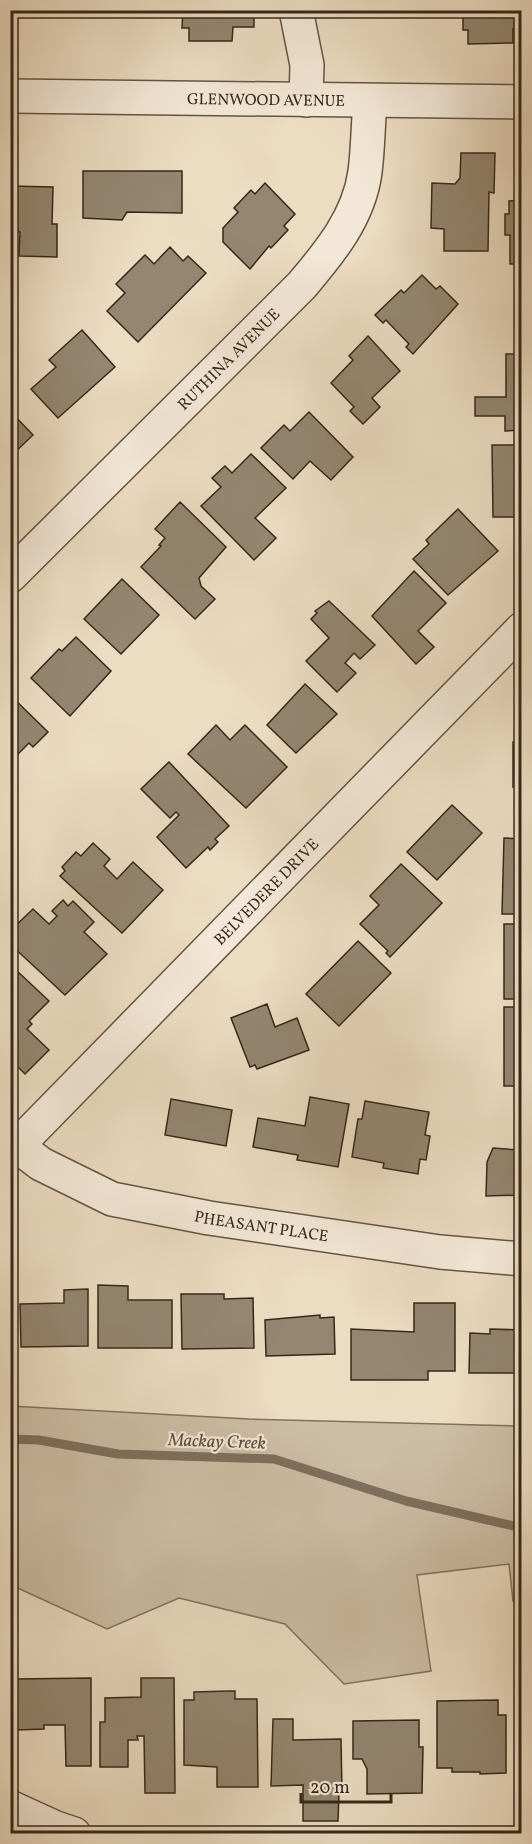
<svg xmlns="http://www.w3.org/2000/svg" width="532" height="1844" viewBox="0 0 532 1844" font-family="Vollkorn,serif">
  <rect width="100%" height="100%" fill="#ecdcc2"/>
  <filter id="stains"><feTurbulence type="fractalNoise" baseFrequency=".00333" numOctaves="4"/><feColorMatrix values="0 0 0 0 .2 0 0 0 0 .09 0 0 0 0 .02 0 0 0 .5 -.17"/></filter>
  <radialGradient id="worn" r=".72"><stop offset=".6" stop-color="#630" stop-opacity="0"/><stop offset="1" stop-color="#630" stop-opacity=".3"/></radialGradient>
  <polygon fill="#cdbda5" stroke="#817260" stroke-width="1.5" points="10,1406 249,1419 521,1426 521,1602 513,1601 509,1564 417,1575 431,1671 344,1684 285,1624 179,1598 107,1629 11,1585"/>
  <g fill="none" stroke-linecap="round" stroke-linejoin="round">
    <polyline stroke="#7e6f5d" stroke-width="9" points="10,1439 39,1440 118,1454 274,1459 406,1501 522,1528"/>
  </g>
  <g fill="#948671" stroke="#35281a" stroke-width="1.5">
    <polygon points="183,10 254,10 254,27 233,27 232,41 189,41 189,28 182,28"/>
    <polygon points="463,10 522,10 522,29 513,29 513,43 468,44 468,30 463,30"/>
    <polygon points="461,153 495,153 494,193 489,192 488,251 444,251 444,229 431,228 432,183 455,184 460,178"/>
    <polygon points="83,171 182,171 182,213 127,212 122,220 83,218"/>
    <polygon points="265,183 295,214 284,226 288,230 271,248 269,246 250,269 223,242 223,228 238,212 234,208 251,190 255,194"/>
    <polygon points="10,186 53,187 52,224 57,224 57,257 19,256 20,232 10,231"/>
    <polygon points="522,200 522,264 510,264 510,235 505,235 505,214 509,214 509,201"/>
    <polygon points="170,247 183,261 188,256 206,273 138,342 107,311 125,293 116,284 145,255 154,264"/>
    <polygon points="422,275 436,289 440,286 458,304 413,354 406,347 409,344 386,320 383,323 375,315 401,290 404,293"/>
    <polygon points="82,330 115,367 58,418 31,389 56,367 49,360"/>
    <polygon points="368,336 400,371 372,398 380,407 363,424 350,411 354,407 331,383 353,360 349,356"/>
    <polygon points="506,354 522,354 522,430 505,431 505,416 475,416 475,397 506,397"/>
    <polygon points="10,411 33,435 12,455 14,458 10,462"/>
    <polygon points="309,412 353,457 331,480 310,461 293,479 261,448 284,425 290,431"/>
    <polygon points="492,445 522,445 522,517 493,517"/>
    <polygon points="251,454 286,488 255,518 276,538 254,560 201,506 221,487 212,478 225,466 232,473"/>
    <polygon points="180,502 226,547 199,578 201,586 215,599 195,619 141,567 161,546 159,545 165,538 155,529"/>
    <polygon points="458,509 498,551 448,595 413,559 429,544 426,540"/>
    <polygon points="414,571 446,603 418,631 434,647 416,664 372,616"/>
    <polygon points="122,579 159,615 121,654 84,619"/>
    <polygon points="329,601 375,645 360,659 354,653 345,663 356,673 337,692 306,661 329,638 311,619 317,613 315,611"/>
    <polygon points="76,637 111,671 70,716 31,678 59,649 62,651"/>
    <polygon points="305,684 337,714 296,753 267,725"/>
    <polygon points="10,695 48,732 33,747 29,743 10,762"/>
    <polygon points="216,725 230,740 245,725 287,767 246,808 188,754"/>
    <rect x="513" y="742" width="9" height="45"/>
    <polygon points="169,762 229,826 215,839 218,842 210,850 208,847 186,868 157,837 179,815 176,812 170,818 141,789"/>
    <polygon points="452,805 482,833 437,880 407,852"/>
    <polygon points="504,838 522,839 522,914 502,914"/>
    <polygon points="93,843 110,859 104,866 117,879 133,862 163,890 122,933 60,876 65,871 62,867 76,852 81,856"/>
    <polygon points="401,864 442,903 390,957 386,953 388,951 360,924 379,905 370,896"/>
    <polygon points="63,900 68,906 73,901 94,922 84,932 107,954 65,995 10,944 10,931 33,909 49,924 57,916 52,911"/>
    <rect x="504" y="924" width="18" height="75"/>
    <polygon points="358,941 391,973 339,1026 306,994"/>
    <polygon points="16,970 49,1001 29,1021 32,1024 27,1029 49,1050 25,1074 10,1059 10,976"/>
    <polygon points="267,1004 275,1027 297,1018 309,1050 257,1069 255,1065 250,1067 231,1018"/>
    <rect x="504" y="1007" width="18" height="79"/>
    <polygon points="310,1097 349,1104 338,1167 297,1160 298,1155 253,1147 258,1118 305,1126"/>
    <polygon points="171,1099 232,1110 226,1146 165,1135"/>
    <polygon points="365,1101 429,1112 425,1135 430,1136 426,1160 420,1159 418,1174 383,1168 384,1163 352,1157 358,1119 362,1119"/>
    <polygon points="518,1101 522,1101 522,1195 486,1196 487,1162 493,1148 518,1150"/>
    <polygon points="98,1285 128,1286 128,1300 172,1300 172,1348 98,1348"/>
    <polygon points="88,1289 88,1346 21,1347 20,1304 64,1303 64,1290"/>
    <polygon points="181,1294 224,1294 224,1299 253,1298 254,1348 182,1349"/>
    <polygon points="414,1303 455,1303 455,1371 428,1371 428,1380 351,1380 351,1329 414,1332"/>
    <polygon points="320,1315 320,1318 334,1317 335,1354 266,1356 265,1320"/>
    <polygon points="490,1329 522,1330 522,1373 469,1373 470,1333 490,1334"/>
    <polygon points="91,1678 91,1766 66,1766 65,1725 44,1725 44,1729 17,1730 16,1679"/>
    <polygon points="141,1678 174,1678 175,1793 145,1793 144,1736 137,1736 138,1740 128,1740 128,1767 100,1767 100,1722 105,1722 105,1698 141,1697"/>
    <polygon points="520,1688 522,1688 522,1790 521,1770 518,1770"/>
    <polygon points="230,1691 235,1691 235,1699 257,1699 258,1787 217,1787 217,1767 184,1765 184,1700 194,1700 194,1692"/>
    <polygon points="498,1700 498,1715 506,1715 506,1773 480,1774 480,1772 452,1772 452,1768 437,1768 437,1701"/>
    <polygon points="273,1719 293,1719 293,1740 341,1739 342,1793 339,1793 338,1821 303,1821 303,1785 271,1786"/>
    <polygon points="419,1720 419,1747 423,1747 422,1793 367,1794 367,1769 362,1759 353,1759 353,1721"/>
  </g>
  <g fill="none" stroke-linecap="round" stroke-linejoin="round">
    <g stroke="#635544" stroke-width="36">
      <g id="minor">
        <polyline points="296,10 307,65 306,100"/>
        <path id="s1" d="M10,96L522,102"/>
        <path id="s2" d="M10,576L302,285C330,252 359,217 365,172C368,149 368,125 370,102"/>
        <path id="s3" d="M17,1146L41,1164L112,1199L209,1218L440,1252L522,1259"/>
        <path id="s4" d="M10,1153L522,629"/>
        <polyline points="10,1807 56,1828 74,1834"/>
      </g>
    </g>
    <use href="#minor" stroke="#f3e8d7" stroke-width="33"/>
  </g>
  <g text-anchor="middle" stroke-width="4.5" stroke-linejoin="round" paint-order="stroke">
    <g font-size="16" fill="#35281a" stroke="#f3e8d7">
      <text dy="6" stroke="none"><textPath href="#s1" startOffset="256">GLENWOOD AVENUE</textPath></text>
      <text dy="6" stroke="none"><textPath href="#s2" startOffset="308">RUTHINA AVENUE</textPath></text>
      <text dy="6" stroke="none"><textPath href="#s4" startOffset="366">BELVEDERE DRIVE</textPath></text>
      <text dy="6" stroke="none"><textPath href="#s3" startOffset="261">PHEASANT PLACE</textPath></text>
    </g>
    <g font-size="18" font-style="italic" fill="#594c3b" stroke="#f3e8d7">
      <text transform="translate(217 1441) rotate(2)" y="6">Mackay Creek</text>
    </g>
  </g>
  <rect width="532" height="1844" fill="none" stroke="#ecdcc2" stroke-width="36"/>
  <rect x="12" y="12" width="508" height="1820" fill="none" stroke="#35281a" stroke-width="3"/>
  <rect x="18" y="18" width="496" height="1808" fill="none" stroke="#35281a" stroke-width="1.5"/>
  <path d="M301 1793v9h90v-9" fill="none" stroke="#35281a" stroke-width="3"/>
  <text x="310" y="1793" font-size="18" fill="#35281a" stroke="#f3e8d7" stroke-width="4.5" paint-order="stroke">20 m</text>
  <rect width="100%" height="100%" filter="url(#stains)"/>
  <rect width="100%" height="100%" fill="url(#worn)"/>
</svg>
